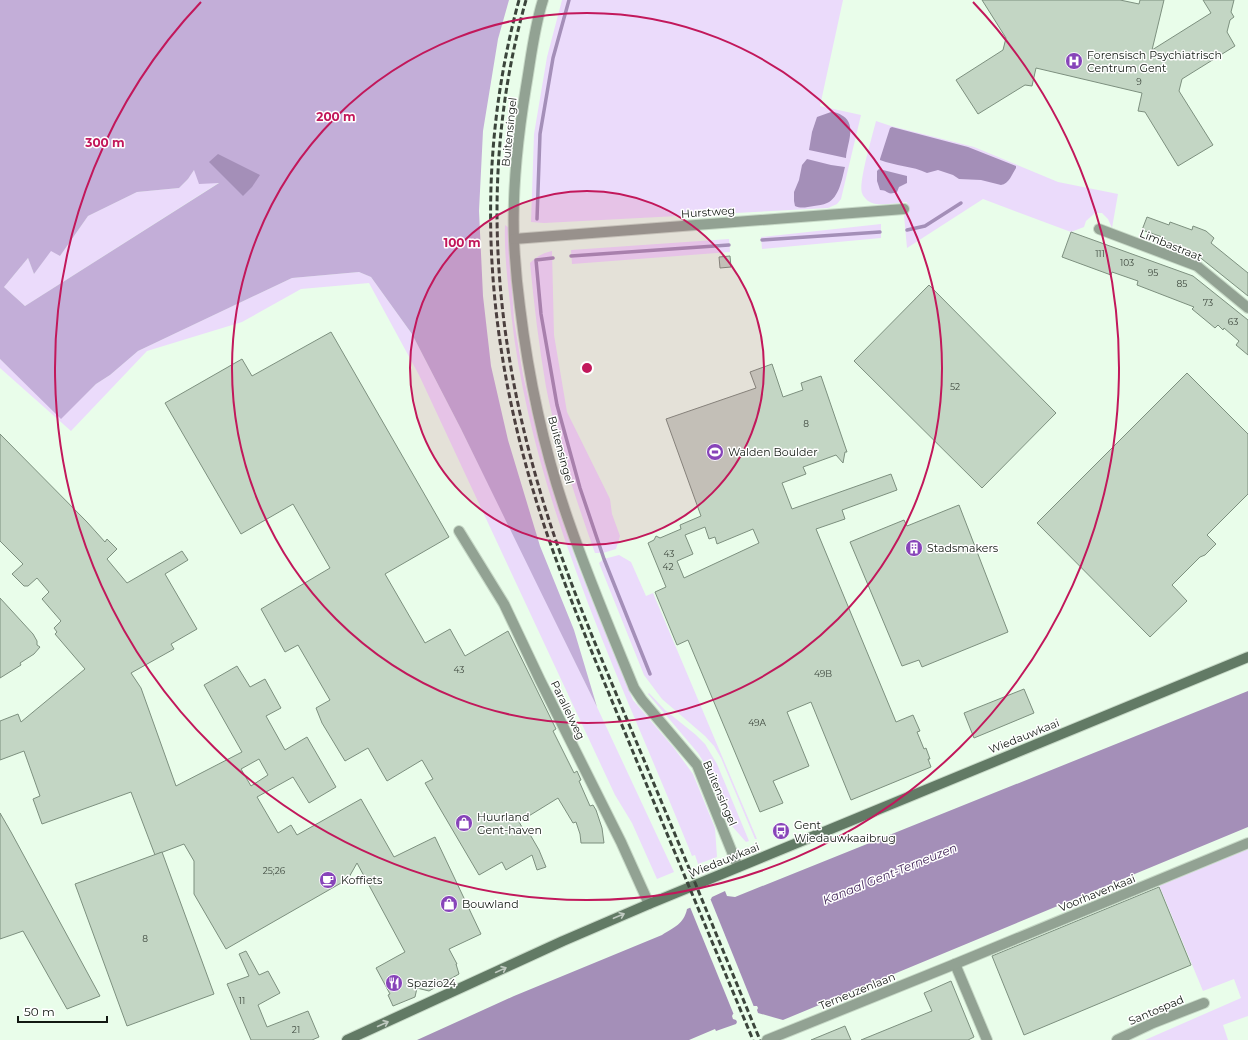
<svg xmlns="http://www.w3.org/2000/svg" width="1248" height="1040" viewBox="0 0 1248 1040" font-family="Montserrat,sans-serif">
  <rect width="100%" height="100%" fill="#e9fdea"/>
  <g fill="#ebdbfb">
    <polygon points="562,0 843,0 820,106 861,115 841,199 837,204 828,208 544,223 531,222 534,134 547,57"/>
    <path d="M876,121L891,126L974,147L1058,182L1118,194L1112,228L1108,219L1102,213H1095L1086,221L1084,227L1071,232L983,199L907,248L904,215L908,214L907,202C899,203 883,205 876,204C870,203 864,199 862,193C858,183 873,134 876,121Z"/>
    <polygon points="194,170 220,182 25,306 4,287 28,258 34,274 51,250 60,256 88,216 137,192 179,188 188,179"/>
    <polygon points="881,224 881,238 762,249 761,237"/>
    <path d="M505,225L509,228V241L514,320L523,375L533,418L548,476L577,563L633,700L674,748L693,774L715,828L717,857L698,864L695,855L692,856L688,846C618,673 532,501 511,313C508,284 504,254 505,225Z"/>
    <polygon points="729,239 730,252 572,264 571,250"/>
    <path d="M552,251L554,335L567,412L610,499L612,514L620,536L616,549L603,553H595C576,500 557,443 546,387C539,346 534,305 530,263C537,256 543,253 552,251Z"/>
    <polygon points="359,272 371,277 412,334 461,429 523,554 597,707 674,872 657,879 632,823 615,795 419,375 369,283 301,289 242,322 147,351 71,431 0,368 0,359 61,418 96,384 110,375 138,351 292,278"/>
    <polygon points="619,555 631,562 646,596 653,593 757,839 755,839 721,758 714,746 705,736 662,699 644,675 599,563 604,559"/>
    <polygon points="649,693 665,710 696,735 705,744 717,764 749,841 746,842 732,826 706,766 698,753 648,694"/>
    <polygon points="1248,849 1248,1016 1223,1025 1228,1040 1145,1040 1241,998 1234,979 1203,991 1159,885"/>
  </g>
  <path fill="#c3aed8" fill-rule="evenodd" d="M0,0H509L498,39L483,131L479,211L483,296L491,366L508,440L540,546L574,630L597,707L461,429L412,334L371,277L359,272L292,278L138,351L110,375L96,384L61,419L0,359ZM194,170L199,184L219,183L25,306L4,287L28,258L34,274L51,251L60,256L88,216L137,192L179,188L188,179Z"/>
  <g fill="#a48fb8">
    <path d="M831,112C836,112 838,113 843,116C857,125 847,144 846,158L809,150L812,132L817,117Z"/>
    <path d="M892,127L968,147L1016,166V168C1012,174 1009,184 1001,185L981,180L959,179L953,175L938,170L927,173C913,166 895,166 880,160V159L890,128Z"/>
    <polygon points="218,154 260,175 252,187 243,196 209,162"/>
    <path d="M807,159L831,165L845,167C842,179 839,198 827,203C823,205 818,205 814,206C807,207 801,209 795,206L794,201V192L799,180L802,165Z"/>
    <path d="M879,169L907,176V183L899,187L897,192C886,196 889,190 880,190L877,181V171Z"/>
    <path d="M1248,691V827L783,1020L758,1013L757,1010L758,1008L757,1006H754L733,1014L732,1016L733,1019L736,1020L737,1022L736,1024L716,1031L715,1029L689,1040H417L514,996L662,935C674,927 684,924 687,909L711,899L712,897L725,891L727,896L735,897Z"/>
  </g>
  <polygon fill="#e9fdea" points="710,898 754,1007 734,1015 690,907"/>
  <g fill="none" stroke-linecap="round" stroke-linejoin="round">
    <g stroke="#a48fb8" stroke-width="3.5">
      <polyline points="537,219 540,134 553,58 569,0"/>
      <polyline points="907,230 925,226 961,203"/>
      <polyline points="762,240 880,232"/>
      <polyline points="571,256 729,245"/>
      <polyline points="553,258 536,260 541,314 557,405 580,488 604,559 650,674"/>
    </g>
  </g>
  <g fill="#c3d6c4" stroke="#7d907f" fill-rule="evenodd">
    <polygon points="982,0 1120,0 1139,4 1140,0 1164,0 1152,50 1211,13 1203,0 1234,0 1231,12 1234,17 1230,20 1227,32 1235,46 1182,79 1179,91 1213,145 1178,166 1145,112 1138,111 1142,93 1036,68 1032,86 1025,85 978,114 956,80 1003,50 1006,38"/>
    <polygon points="1147,217 1169,225 1170,222 1192,230 1193,226 1206,231 1214,238 1211,243 1248,273 1248,296 1197,255 1195,258 1183,253 1185,249 1163,241 1165,238 1142,230"/>
    <polygon points="1071,232 1193,276 1248,320 1248,355 1236,345 1239,341 1224,328 1223,330 1218,325 1215,328 1192,309 1194,307 1137,285 1138,281 1112,272 1111,275 1062,257"/>
    <polygon points="730,256 731,267 720,268 719,257"/>
    <polygon points="929,285 1056,413 982,488 854,361"/>
    <polygon points="331,332 449,537 385,574 425,643 450,629 465,656 508,631 556,729 553,731 574,773 577,771 581,780 579,781 590,806 593,805 596,810 602,828 604,843 581,843 580,834 576,822 573,823 558,798 519,822 525,832 528,831 539,850 546,867 537,870 532,855 506,870 502,862 479,875 425,783 433,779 422,760 387,781 368,748 345,761 322,723 316,708 330,700 298,645 285,652 261,609 330,568 293,504 241,534 165,403 242,359 252,376"/>
    <path d="M772,364L783,397L803,390L801,383L821,376L847,452H845L843,463L836,455L803,467L806,474L782,483L792,509L891,474L897,490L842,510L845,519L816,529L896,722L913,715L920,731L917,732L924,749L926,748L930,759H928L931,767L851,800L811,702L787,712L809,766L773,781L783,803L760,812L688,640L677,645L655,592L666,587L648,543L654,540L656,536L660,538L681,529L680,525L701,516L666,419L756,388L750,372ZM705,527L709,539L715,537L717,544L753,529L759,543L684,578L677,561L693,554L685,535Z"/>
    <polygon points="1187,373 1248,434 1248,494 1207,535 1216,544 1205,555 1200,557 1172,585 1187,601 1150,637 1037,523"/>
    <path d="M0,434L87,522L105,542L107,539L117,549L107,559L127,583L182,551L188,560L165,574L197,629L171,644L174,649L131,673L141,688L176,786L242,752L204,685L237,666L250,687L265,679L281,708L266,716L285,750L307,737L336,787L309,803L293,777L257,797L278,833L291,825L297,835L361,799L394,857L435,837L481,934L449,949L457,964H456L459,974L429,991L417,988L415,997L393,1006L388,995L390,994L376,968L405,952L357,863L348,879L226,949L194,894V861L184,844L155,855L131,792L42,824L33,799L40,796L24,751L0,760V721L18,714L21,722L85,669L55,634L57,632L54,628L61,621L42,599L49,592L37,578L28,586H24L12,574L23,564L0,541ZM259,759L268,775L251,786L241,769Z"/>
    <polygon points="959,505 1008,632 922,667 919,660 902,666 850,542 904,520 907,526"/>
    <polygon points="0,598 33,634 37,641 37,645 40,647 34,654 20,663 21,665 0,678"/>
    <polygon points="1024,689 1034,713 974,738 964,713"/>
    <polygon points="0,813 11,832 100,996 67,1009 23,931 0,939"/>
    <polygon points="162,852 214,994 127,1026 75,884"/>
    <polygon points="1159,887 1191,965 1024,1035 992,956"/>
    <polygon points="246,951 259,975 268,971 280,993 258,1005 267,1027 308,1011 319,1037 312,1040 251,1040 227,984 249,976 239,954"/>
    <polygon points="951,981 974,1037 968,1040 861,1040 932,1011 924,993"/>
    <polygon points="845,1026 851,1040 811,1040"/>
  </g>
  <g fill="none" stroke-linecap="round" stroke-linejoin="round">
    <g stroke="#c7d9c7" stroke-width="12">
      <g id="minor">
        <path d="M543,0C534,28 531,58 526,87C518,136 512,190 514,240C515,262 517,285 520,307C529,381 545,455 570,525C589,580 612,634 634,688L642,700L697,765L738,867"/>
        <polyline points="1099,229 1197,266 1248,308"/>
        <polyline points="514,239 904,209"/>
        <polyline points="459,531 504,604 540,680 621,842 649,904"/>
        <polyline points="955,964 987,1040"/>
        <polyline points="767,1040 955,964 1248,843"/>
        <polyline points="1117,1040 1153,1023 1204,1003"/>
      </g>
    </g>
    <g stroke="#c7d9c7" stroke-width="12">
      <polyline id="secondary" points="347,1040 563,941 649,904 1248,657"/>
    </g>
    <use href="#minor" stroke="#92a293" stroke-width="10"/>
    <use href="#secondary" stroke="#627a65" stroke-width="10"/>
    <g stroke="#3b453b" stroke-width="3" stroke-dasharray="6 3" stroke-linecap="butt">
      <path d="M519,0C471,176 487,351 543,522C569,600 602,676 633,752C673,848 713,944 753,1040"/>
      <path d="M526,0C477,174 494,347 548,517C573,594 605,667 636,741C678,841 719,941 760,1040"/>
    </g>
  </g>
  <defs><path id="oneway-shaft" d="M-6 0H5M1.5-3L5.5 0L1.5 3" fill="none" stroke-width="1.6" stroke-linecap="round" stroke-linejoin="round"/></defs>
  <g stroke="#c0cac1">
    <use href="#oneway-shaft" transform="translate(619 916) rotate(-23)"/>
    <use href="#oneway-shaft" transform="translate(501 970) rotate(-25)"/>
    <use href="#oneway-shaft" transform="translate(383 1024) rotate(-24)"/>
  </g>
  <circle cx="587" cy="368" r="177" fill="#c2185b" fill-opacity=".12"/>
  <g fill="none" stroke="#c2185b" stroke-width="2">
    <circle cx="587" cy="368" r="177"/>
    <circle cx="587" cy="368" r="355"/>
    <path d="M973 2A532 532 0 1 1 201 2"/>
  </g>
  <defs>
    <g id="hospital-disc" transform="scale(0.9)"><circle r="9.5" fill="#8744b9" stroke="#fff"/><path d="M-5-5h3v3.5h4V-5h3V5h-3V1.5h-4V5h-3Z" fill="#fff"/></g>
    <g id="stadium-disc" transform="scale(0.9)"><circle r="9.5" fill="#8744b9" stroke="#fff"/><path d="M0-5a6.5 5 0 1 0 0 10a6.5 5 0 1 0 0-10ZM-3.5-1.8h7v3.6h-7Z" fill="#fff"/></g>
    <g id="building-disc" transform="scale(0.9)"><circle r="9.5" fill="#8744b9" stroke="#fff"/><path d="M-4-6H4V6H1V3H-1V6H-4ZM-2.5-4.3h1.7v1.8h-1.7ZM.8-4.3h1.7v1.8H.8ZM-2.5-1h1.7V.8h-1.7ZM.8-1h1.7V.8H.8Z" fill="#fff"/></g>
    <g id="shop-disc" transform="scale(0.9)"><circle r="9.5" fill="#8744b9" stroke="#fff"/><path d="M-5-2.5h2.3a2.7 3.5 0 0 1 5.4 0H5L5.5 6h-11ZM-1.5-2.5h3a1.5 2.3 0 0 0-3 0Z" fill="#fff"/></g>
    <g id="bus-disc" transform="scale(0.9)"><circle r="9.5" fill="#8744b9" stroke="#fff"/><path d="M-5-6H5V4H4V6H2V4H-2V6H-4V4H-5ZM-3.5-4V0h7V-4ZM-3.5 1.2v1.5H-2V1.2ZM2 1.2v1.5H3.5V1.2Z" fill="#fff"/></g>
    <g id="cafe-disc" transform="scale(0.9)"><circle r="9.5" fill="#8744b9" stroke="#fff"/><path d="M-5.5-4.5H6V0H3Q3 3.5 0 3.5H-2.5Q-5.5 3.5-5.5 0ZM3-3.2v2h1.7v-2ZM-6 4.5H4V6H-6Z" fill="#fff"/></g>
    <g id="restaurant-disc" transform="scale(0.9)"><circle r="9.5" fill="#8744b9" stroke="#fff"/><path d="M-5-6h1v4h1v-4h1v4h1v-4h1v5L-1.5 .5V6h-2V.5L-5-1ZM5-6V6H3V1.5H1.5Q1.5-4 5-6Z" fill="#fff"/></g>
  </defs>
  <g fill-rule="evenodd">
    <use href="#hospital-disc" x="1074" y="61"/>
    <use href="#stadium-disc" x="715" y="452"/>
    <use href="#building-disc" x="914" y="548"/>
    <use href="#shop-disc" x="464" y="823"/>
    <use href="#bus-disc" x="781" y="831"/>
    <use href="#cafe-disc" x="328" y="880"/>
    <use href="#shop-disc" x="449" y="904"/>
    <use href="#restaurant-disc" x="394" y="983"/>
  </g>
  <g text-anchor="middle" stroke-width="3" stroke-linejoin="round" paint-order="stroke">
    <g font-size="9" fill="#3e483e">
      <text x="1139" y="85">9</text>
      <text x="1100" y="257">111</text>
      <text x="1127" y="266">103</text>
      <text x="1153" y="276">95</text>
      <text x="1182" y="287">85</text>
      <text x="1208" y="306">73</text>
      <text x="1233" y="325">63</text>
      <text x="955" y="390">52</text>
      <text x="806" y="427">8</text>
      <text x="669" y="557">43</text>
      <text x="668" y="570">42</text>
      <text x="459" y="673">43</text>
      <text x="823" y="677">49B</text>
      <text x="757" y="726">49A</text>
      <text x="274" y="874">25;26</text>
      <text x="145" y="942">8</text>
      <text x="242" y="1004">11</text>
      <text x="296" y="1033">21</text>
    </g>
    <g font-size="11" fill="#121912" stroke="#fff" text-anchor="start">
      <text x="1087" y="59">Forensisch Psychiatrisch<tspan x="1087" dy="13">Centrum Gent</tspan></text>
      <text x="728" y="456">Walden Boulder</text>
      <text x="927" y="552">Stadsmakers</text>
      <text x="477" y="821">Huurland<tspan x="477" dy="13">Gent-haven</tspan></text>
      <text x="794" y="829">Gent<tspan x="794" dy="13">Wiedauwkaaibrug</tspan></text>
      <text x="341" y="884">Koffiets</text>
      <text x="462" y="908">Bouwland</text>
      <text x="407" y="987">Spazio24</text>
    </g>
    <g font-size="11" fill="#121912" stroke="#fff">
      <text transform="translate(509 132) rotate(-84)" y="4">Buitensingel</text>
      <text transform="translate(708 212) rotate(-4)" y="4">Hurstweg</text>
      <text transform="translate(1171 245) rotate(22)" y="4">Limbastraat</text>
      <text transform="translate(561 450) rotate(75)" y="4">Buitensingel</text>
      <text transform="translate(568 710) rotate(64)" y="4">Parallelweg</text>
      <text transform="translate(1024 736) rotate(-22)" y="4">Wiedauwkaai</text>
      <text transform="translate(720 793) rotate(67)" y="4">Buitensingel</text>
      <text transform="translate(724 860) rotate(-22)" y="4">Wiedauwkaai</text>
      <text transform="translate(1097 893) rotate(-22)" y="4">Voorhavenkaai</text>
      <text transform="translate(857 991) rotate(-22)" y="4">Terneuzenlaan</text>
      <text transform="translate(1156 1010) rotate(-23)" y="4">Santospad</text>
    </g>
    <g font-size="12" font-style="italic" fill="#43265a" stroke="#fff">
      <text transform="translate(890 874) rotate(-22)" y="4">Kanaal Gent-Terneuzen</text>
    </g>
  </g>
  <circle cx="587" cy="368" r="6" fill="#c2185b" stroke="#fff" stroke-width="2"/>
  <g font-size="12" text-anchor="middle" font-weight="bold" fill="#c2185b" stroke="#fff" stroke-width="3" stroke-linejoin="round" paint-order="stroke">
    <text x="336" y="121">200 m</text>
    <text x="105" y="147">300 m</text>
    <text x="462" y="247">100 m</text>
  </g>
  <path d="M18 1016v6h89v-6" fill="none" stroke="#121912" stroke-width="2"/>
  <text x="24" y="1016" font-size="12" fill="#121912" stroke="#ffffff" stroke-width="3" paint-order="stroke">50 m</text>
</svg>
